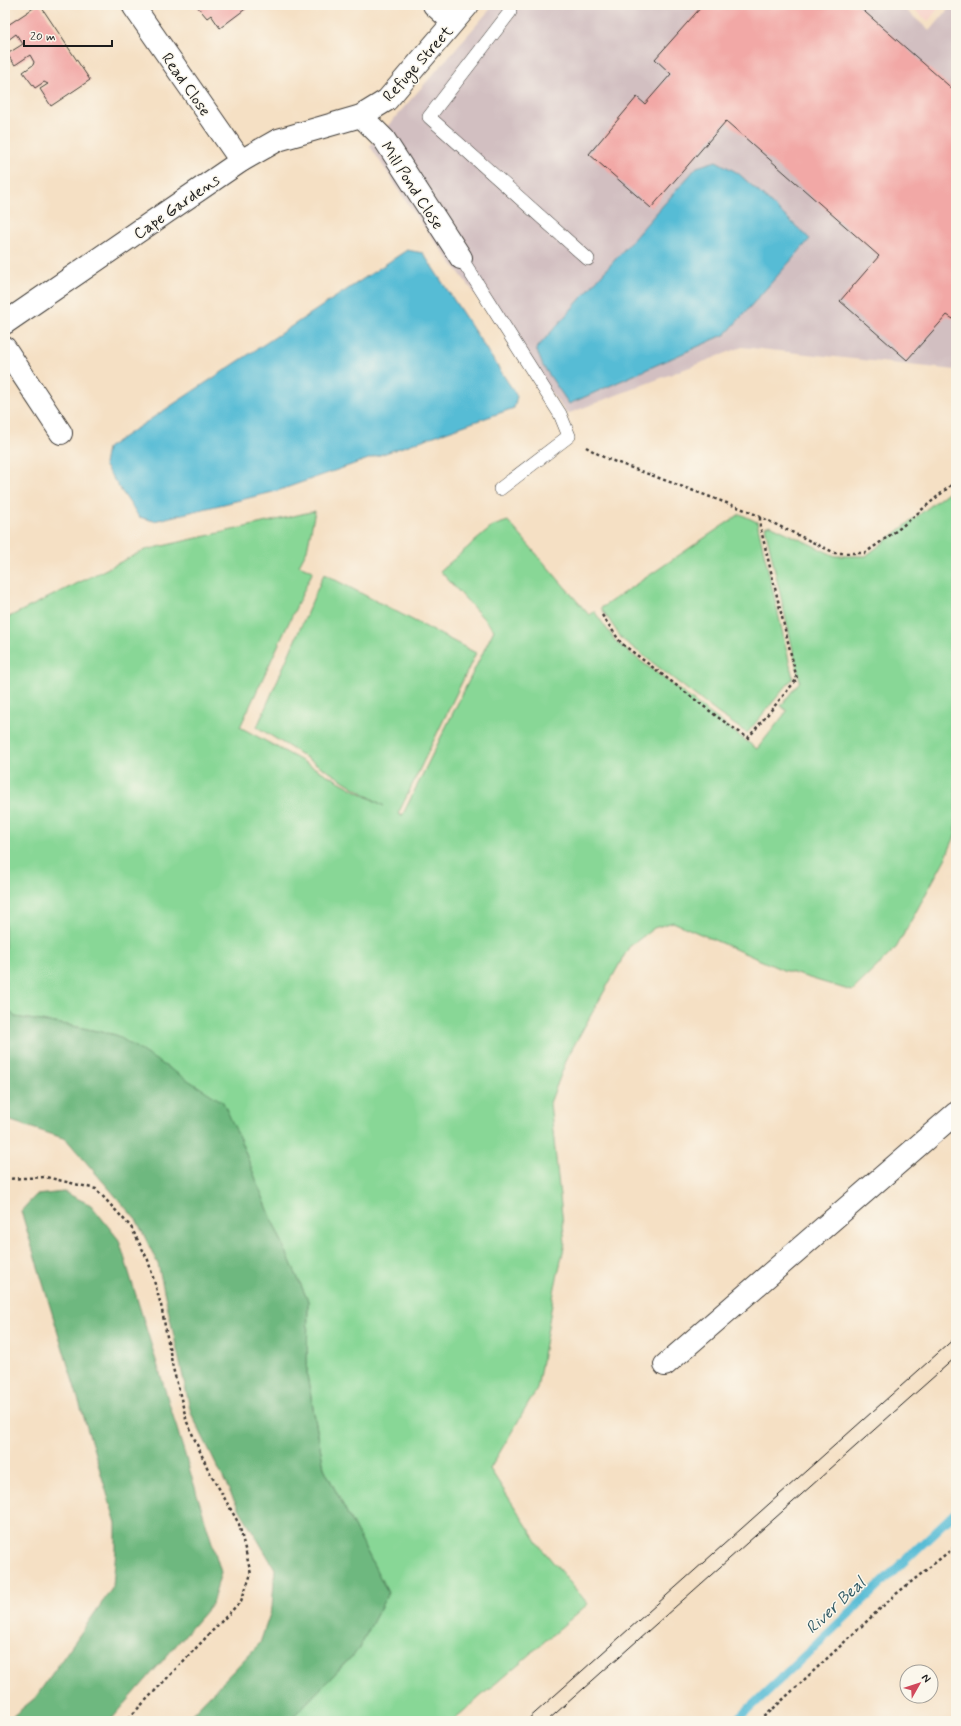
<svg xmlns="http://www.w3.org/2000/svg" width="961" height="1726" viewBox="0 0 961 1726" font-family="Mynerve,sans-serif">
  <rect width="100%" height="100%" fill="#fbf7ec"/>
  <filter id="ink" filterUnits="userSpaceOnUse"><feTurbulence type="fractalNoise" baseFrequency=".025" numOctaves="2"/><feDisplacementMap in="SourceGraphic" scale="8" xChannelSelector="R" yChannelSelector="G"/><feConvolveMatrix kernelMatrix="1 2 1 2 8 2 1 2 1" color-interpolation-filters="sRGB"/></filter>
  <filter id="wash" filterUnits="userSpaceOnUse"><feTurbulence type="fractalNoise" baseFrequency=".012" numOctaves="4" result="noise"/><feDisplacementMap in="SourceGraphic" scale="16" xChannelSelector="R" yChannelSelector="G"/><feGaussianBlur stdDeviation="0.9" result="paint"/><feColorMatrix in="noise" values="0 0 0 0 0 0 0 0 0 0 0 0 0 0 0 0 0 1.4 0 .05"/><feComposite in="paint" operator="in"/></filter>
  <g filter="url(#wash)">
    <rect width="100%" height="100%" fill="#f5e0c4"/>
    <polygon fill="#f7d1c9" points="909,5 941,5 928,21"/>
    <polygon fill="#d2bfc1" points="494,5 900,5 930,31 952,5 956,5 956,370 742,347 567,414 418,219 370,146"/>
    <g fill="#88d796" stroke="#527a59">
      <polygon points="956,486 956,834 945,859 896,948 852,991 783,970 673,922 654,928 629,947 568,1056 550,1103 565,1243 555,1287 537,1389 490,1469 542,1549 588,1604 452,1721 289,1721 358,1650 388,1593 324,1468 307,1375 308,1301 272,1220 240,1139 116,1035 68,1025 15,1017 5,1006 5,619 145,550 315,511 307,550 299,565 313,571 240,727 384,806 257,727 324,574 476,653 398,814 402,816 494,630 440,571 493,526 508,521 589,615 594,611 617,643 757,749 787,711 781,706 800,681 765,527 770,525 835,556 866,556"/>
      <polygon points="740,514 757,522 793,678 747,733 719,714 622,639 601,608"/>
    </g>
    <g fill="#6eb87f" stroke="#456a4e">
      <polygon points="5,1006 15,1017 68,1025 116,1035 223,1102 240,1139 272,1220 308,1301 307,1375 324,1468 388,1593 358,1650 289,1721 185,1721 260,1643 272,1608 275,1569 233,1498 191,1413 158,1264 137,1221 66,1139 5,1119"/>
      <polygon points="64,1192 91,1205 119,1240 221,1572 212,1604 110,1721 7,1721 35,1698 113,1587 116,1549 116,1523 21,1211 36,1195"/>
    </g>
    <g fill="#57bcd5" stroke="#3a6c78">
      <polygon points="716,161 738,173 810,239 726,334 569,404 543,366 536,349 697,167"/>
      <polygon points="407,250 423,253 517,396 514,408 277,491 154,521 139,517 104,465 107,448"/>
    </g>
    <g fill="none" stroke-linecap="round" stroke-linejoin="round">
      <polyline stroke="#57bcd5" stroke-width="9" points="736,1721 956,1512"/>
    </g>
    <g id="blocks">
      <g fill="#f2a8a6">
        <polygon points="38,5 40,5 90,80 51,106 40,89 48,84 44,82 35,88 23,72 33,65 34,62 30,55 15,65 7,54 23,44 16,34 8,40 5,35 5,27"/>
        <polygon points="196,5 247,5 248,7 220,28 211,15 207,18"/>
        <polygon points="703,5 857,5 956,92 956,316 953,319 947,315 907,360 840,301 879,256 726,121 651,208 589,154 637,97 645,104 671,74 655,59"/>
      </g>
    </g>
  </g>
  <g filter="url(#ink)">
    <use href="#blocks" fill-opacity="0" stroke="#3d3935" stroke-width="1"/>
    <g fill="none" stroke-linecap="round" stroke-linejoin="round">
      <g stroke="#3d3935" stroke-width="14">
        <g id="service">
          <polyline points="508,5 510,12 429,117 588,259"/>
          <polyline points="461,258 560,414 569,436 500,489"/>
        </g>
      </g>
      <g stroke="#3d3935" stroke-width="24">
        <g id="minor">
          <polyline points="434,5 453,22"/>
          <polyline points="134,7 241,161"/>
          <polyline points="361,116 384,139 461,258"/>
          <polyline points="5,323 241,161 278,140 361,116 387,100 468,5"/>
          <polyline points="5,348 61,433"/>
          <polyline points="665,1365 956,1113"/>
        </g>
      </g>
      <g stroke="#3d3935" stroke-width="2.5" stroke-dasharray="3 3" stroke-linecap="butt">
        <polyline points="586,447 605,458 748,511 835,553 865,553 900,528 956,481"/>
        <polyline points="602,615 621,643 719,718 748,738 797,679 760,526 760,517"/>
        <polyline points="5,1179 46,1177 96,1189 131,1227 148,1260 161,1305 173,1368 187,1422 207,1467 239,1524 251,1574 241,1601 126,1721"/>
        <polyline points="760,1721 896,1594 956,1546"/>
      </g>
      <use href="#service" stroke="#fff" stroke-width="13"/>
      <use href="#minor" stroke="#fff" stroke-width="22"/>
      <g stroke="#1c1c1c" stroke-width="1">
        <polyline points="526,1721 956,1337"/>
        <polyline points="547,1721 956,1357"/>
      </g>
    </g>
  </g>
  <g text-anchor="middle" stroke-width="3" stroke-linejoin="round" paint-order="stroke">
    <g font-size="16" fill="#1c1c1c" stroke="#fbf7ec">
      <text transform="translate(417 63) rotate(-48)" y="6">Refuge Street</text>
      <text transform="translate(187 84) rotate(55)" y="6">Read Close</text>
      <text transform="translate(413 185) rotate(57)" y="6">Mill Pond Close</text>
      <text transform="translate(176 206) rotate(-35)" y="6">Cape Gardens</text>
    </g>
    <g font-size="17" font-style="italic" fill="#345c66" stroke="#fbf7ec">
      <text transform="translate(835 1605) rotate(-43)" y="6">River Beal</text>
    </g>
  </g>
  <rect width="961" height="1726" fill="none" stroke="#fbf7ec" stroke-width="20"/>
  <g transform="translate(919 1684) rotate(51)"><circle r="19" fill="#fbf7ec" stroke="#a29f99"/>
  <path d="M0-3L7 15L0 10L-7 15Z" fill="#d1495b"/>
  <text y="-6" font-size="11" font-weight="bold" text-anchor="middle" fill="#1c1c1c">N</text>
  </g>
  <path d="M24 40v6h88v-6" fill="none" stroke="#1c1c1c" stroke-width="2"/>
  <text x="30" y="40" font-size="12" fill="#1c1c1c" stroke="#fbf7ec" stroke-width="3" paint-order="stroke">20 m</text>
</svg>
